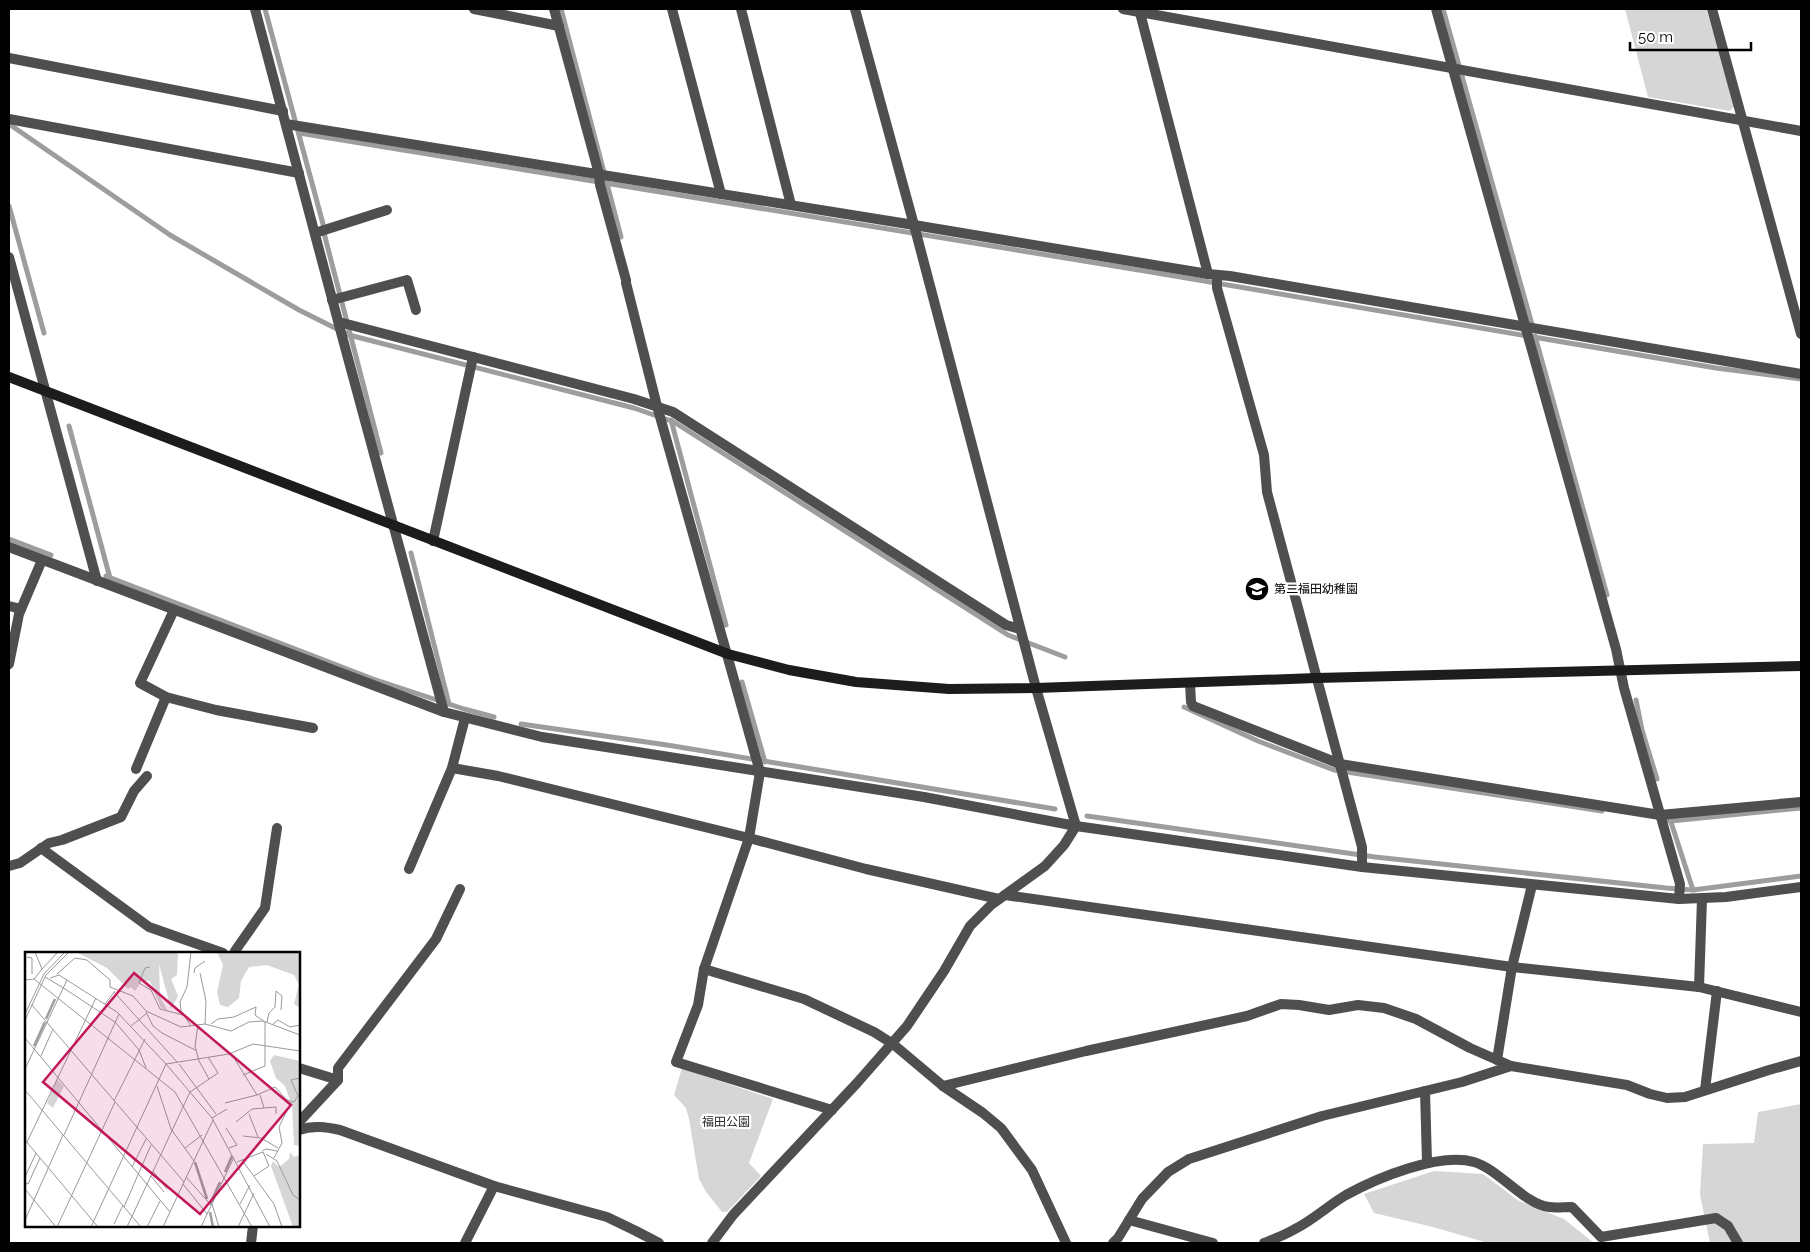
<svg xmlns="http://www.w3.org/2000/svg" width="1810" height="1252" viewBox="0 0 1810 1252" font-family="Raleway,'Noto Sans JP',sans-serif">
  <rect width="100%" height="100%" fill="#fff"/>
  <g fill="#d6d6d6">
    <polygon points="1625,9 1706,9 1736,104 1730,111 1648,97"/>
    <polygon points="682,1068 773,1099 749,1163 761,1176 727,1212 722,1212 706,1192 699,1179 689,1119 686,1108 674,1095"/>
    <polygon points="1801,1104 1801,1243 1710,1243 1700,1195 1703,1144 1754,1143 1758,1112"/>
    <polygon points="1434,1171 1483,1174 1519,1201 1564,1219 1594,1243 1488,1243 1433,1227 1374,1213 1364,1194"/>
  </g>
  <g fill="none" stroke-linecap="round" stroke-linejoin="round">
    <g stroke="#9d9d9d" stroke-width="5">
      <polyline points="265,9 323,224 325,237 381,453"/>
      <polyline points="561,9 621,237"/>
      <polyline points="1443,9 1533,328"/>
      <polyline points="9,124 170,235 299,310 349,335 634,408 674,422 1008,635 1065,657"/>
      <polyline points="299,133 1151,272 1716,368 1801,379"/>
      <polyline points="9,206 44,333"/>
      <polyline points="1535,336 1607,595"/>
      <polyline points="671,420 726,625"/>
      <polyline points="69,426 110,578"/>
      <polyline points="9,539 51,555"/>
      <polyline points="411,553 449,704"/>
      <polyline points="106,576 373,679 464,709 494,717"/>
      <polyline points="742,682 765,762"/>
      <polyline points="1636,700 1642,730 1657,779"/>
      <polyline points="1184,707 1258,741 1334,770 1602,811"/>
      <polyline points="521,724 667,745 1055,809"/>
      <polyline points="1087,816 1375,857 1666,888 1693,890 1801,876"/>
      <polyline points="1670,819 1693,890"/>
      <polyline points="1662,820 1671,821 1801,808"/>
    </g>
    <g stroke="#4f4f4f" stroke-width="10">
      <polyline points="255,9 342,336 444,712"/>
      <polyline points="474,9 559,26"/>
      <polyline points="554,9 599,174 600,185 626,280 626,283 657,406 760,772 749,838 704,969 698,1005 676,1062 832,1110"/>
      <polyline points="672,9 721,194"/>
      <polyline points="741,9 791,205"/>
      <polyline points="1123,9 1801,131"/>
      <polyline points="1139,9 1208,274"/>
      <polyline points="1436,9 1616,649 1624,688 1680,884 1679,899"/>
      <polyline points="1712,9 1801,334"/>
      <polyline points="9,58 283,111"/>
      <polyline points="9,119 299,173"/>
      <polyline points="286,124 914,225 1208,274 1230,276 1801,374"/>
      <polyline points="315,233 387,210"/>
      <polyline points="9,257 97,581"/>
      <polyline points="1217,276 1217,288 1264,455 1267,492 1362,847 1362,867"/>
      <polyline points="332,300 407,280 416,310"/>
      <polyline points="339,322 634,399 673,412 1006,625 1020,629"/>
      <polyline points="433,541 473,357"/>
      <polyline points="9,547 444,712 542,737 924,797 1076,826 1362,867 1679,899 1726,897 1801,887"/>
      <polyline points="9,606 21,609"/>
      <polyline points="174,610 140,683 166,697 216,710 313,728"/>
      <polyline points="9,664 19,614 42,560"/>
      <polyline points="1190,683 1191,702 1193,706 1340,764 1660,815 1801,802"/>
      <polyline points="452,768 498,776 749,838 866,869 999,899"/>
      <polyline points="136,769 166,697"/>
      <polyline points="41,848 149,927 223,953"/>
      <polyline points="9,866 20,863 49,843 62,840 121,817 134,791 147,776"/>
      <polyline points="409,869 452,768 465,718"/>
      <polyline points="1005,895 1512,967 1699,987 1801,1012"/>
      <polyline points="235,953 235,951 265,908 277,828"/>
      <polyline points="704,969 804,999 874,1032 893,1044 943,1086 983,1113 1001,1128 1032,1170 1066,1243"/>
      <polyline points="1699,987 1702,899"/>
      <polyline points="1497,1060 1512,967 1532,885"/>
      <polyline points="299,1068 338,1080"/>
      <polyline points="943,1086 1086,1051 1247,1016 1281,1004 1299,1005 1329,1010 1358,1005 1384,1008 1416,1019 1470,1048 1511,1066"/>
      <polyline points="1705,1090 1717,991"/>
      <polyline points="1425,1091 1427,1162"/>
      <polyline points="299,1122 338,1080 338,1068 436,939 460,889"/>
      <path d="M299,1130C313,1125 326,1127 340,1130L494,1186L607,1217L636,1231L659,1243"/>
      <polyline points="1129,1220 1213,1243"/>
      <polyline points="251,1243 253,1226"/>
      <polyline points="465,1243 494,1186"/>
      <polyline points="712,1243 733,1215 857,1083 907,1026 944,971 970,926 991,905 1045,866 1064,845 1076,826 1036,688 914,225 855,9"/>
      <polyline points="1113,1243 1118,1238 1142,1199 1168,1172 1189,1159 1322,1116 1462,1082 1511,1066 1627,1085 1650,1094 1667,1098 1685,1097 1769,1070 1801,1061"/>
      <path d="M1264,1243C1274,1239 1285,1235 1295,1229C1313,1220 1329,1205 1346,1195C1377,1178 1439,1152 1474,1162C1500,1170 1524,1204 1549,1207C1556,1208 1564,1207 1572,1207L1601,1237L1716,1218L1728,1226L1738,1243"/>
    </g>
    <polyline stroke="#1c1c1c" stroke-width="10" points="9,377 728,654 789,670 856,682 949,689 1036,688 1316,678 1801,666"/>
  </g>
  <defs>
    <g id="school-disc" transform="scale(1.25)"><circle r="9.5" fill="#000" stroke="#fff"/><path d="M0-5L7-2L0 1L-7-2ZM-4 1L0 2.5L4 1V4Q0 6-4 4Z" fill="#fff"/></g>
  </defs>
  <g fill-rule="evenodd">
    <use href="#school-disc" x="1257" y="589"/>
  </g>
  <g text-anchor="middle" stroke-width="4.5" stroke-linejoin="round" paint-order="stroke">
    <g font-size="12" fill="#000" stroke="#fff" text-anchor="start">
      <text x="1274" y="593">第二福田幼稚園</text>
    </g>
    <g font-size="12" fill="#2d2d2d" stroke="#fff">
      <text x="726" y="1126">福田公園</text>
    </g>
  </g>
  <g transform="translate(25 952)">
    <rect width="275" height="275" fill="#fff"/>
    <path d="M51,0H153L152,23L146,27L153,44L146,57L134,12L135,45L143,59L136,56L125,29H117L110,39L106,35L103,37L82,16ZM192,0H275V56L269,52L274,32L269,23L242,13L224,15L216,29L214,46L203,55L195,53L192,40L198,13ZM249,103L275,109V194L269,193L267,154L260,134L251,126L245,109ZM32,127L39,134L28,156L22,151ZM265,200L269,205L275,203V275H268L246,214L248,209L254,215L264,207Z" fill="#d6d6d6"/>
    <path fill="none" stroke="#9d9d9d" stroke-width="2.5" d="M21,67L30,47M9,94L20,70M170,210L182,247M200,220L207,204M185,252L195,230M185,260L188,275"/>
    <path fill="none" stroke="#999" stroke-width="1" d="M2,5L7,6V22M125,15L120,16L114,31L126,38L135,57L158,63M17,17L33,0M169,21L170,16L180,9M175,21L181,49L180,72M32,22L50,6L62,8L85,28V35L108,44L121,59L156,75L180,72L206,79L224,70L238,69L275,83M20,25L37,35M25,26L34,23L92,60L141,112L187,166L245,275M9,27L17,17L10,0M0,28L9,27L150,140L227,275M37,35L90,70L114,98L121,116M89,40L152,110M80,52L90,39M7,53L159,230M121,60L128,74L137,81L172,99M0,62L19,22L40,0M0,68L21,23L44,0M242,70L244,61L250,55L251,39L257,44L256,58M186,72L193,67L209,65L231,55L230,63L240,70V114L218,123M248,72L253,68L265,75L275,73M173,73L170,94L174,109L184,127M106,74L122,61M166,74L156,59L155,50L162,35L166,0M0,86L145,260M206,101L232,143L250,135L262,148L269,150L273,144L266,128L275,126M16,104L28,77M154,112L191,162M0,117L42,28M132,134L146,177L169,209M0,138L116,275M89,149L120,87M200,151L232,143M239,156L251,155V162M224,162L233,185M187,166L202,157M211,170L227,157L239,156L235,143M201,176L212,193L204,196M39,183L94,62M218,184L236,186L253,196M0,188L73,275M2,190L71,46M160,196L177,183M237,199L241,197L252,199M241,202L252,209L268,243L275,248M249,206L257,191L254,175L266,150M217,208L249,252L257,275M212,210L238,200L244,214L229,224M107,215L121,187M128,219L142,237M126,224L139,240M0,225L11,201M161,225L186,253M0,231L3,232L15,206M158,232L182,262M0,237L31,275M187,252L194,275M215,252L225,233M99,255L126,193M0,268L38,183M89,272L98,253M32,275L90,150M66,275L141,112L204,102L228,92L275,99M102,275L165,140L193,121L183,105M122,275L135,249M138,275L188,168M176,275L209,205M213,275L229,241"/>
    <path fill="#c2185b" fill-opacity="0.15" stroke="#c2185b" stroke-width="2.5" d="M109,21L266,153L175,262L18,130Z"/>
    <rect width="275" height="275" fill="none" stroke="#000" stroke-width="2.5"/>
  </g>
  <rect width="1810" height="1252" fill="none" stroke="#000000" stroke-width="20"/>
  <path d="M1630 42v8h121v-8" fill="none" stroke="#000000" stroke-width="2.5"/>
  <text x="1638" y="42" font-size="15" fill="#000000" stroke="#ffffff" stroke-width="4" paint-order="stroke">50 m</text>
</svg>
